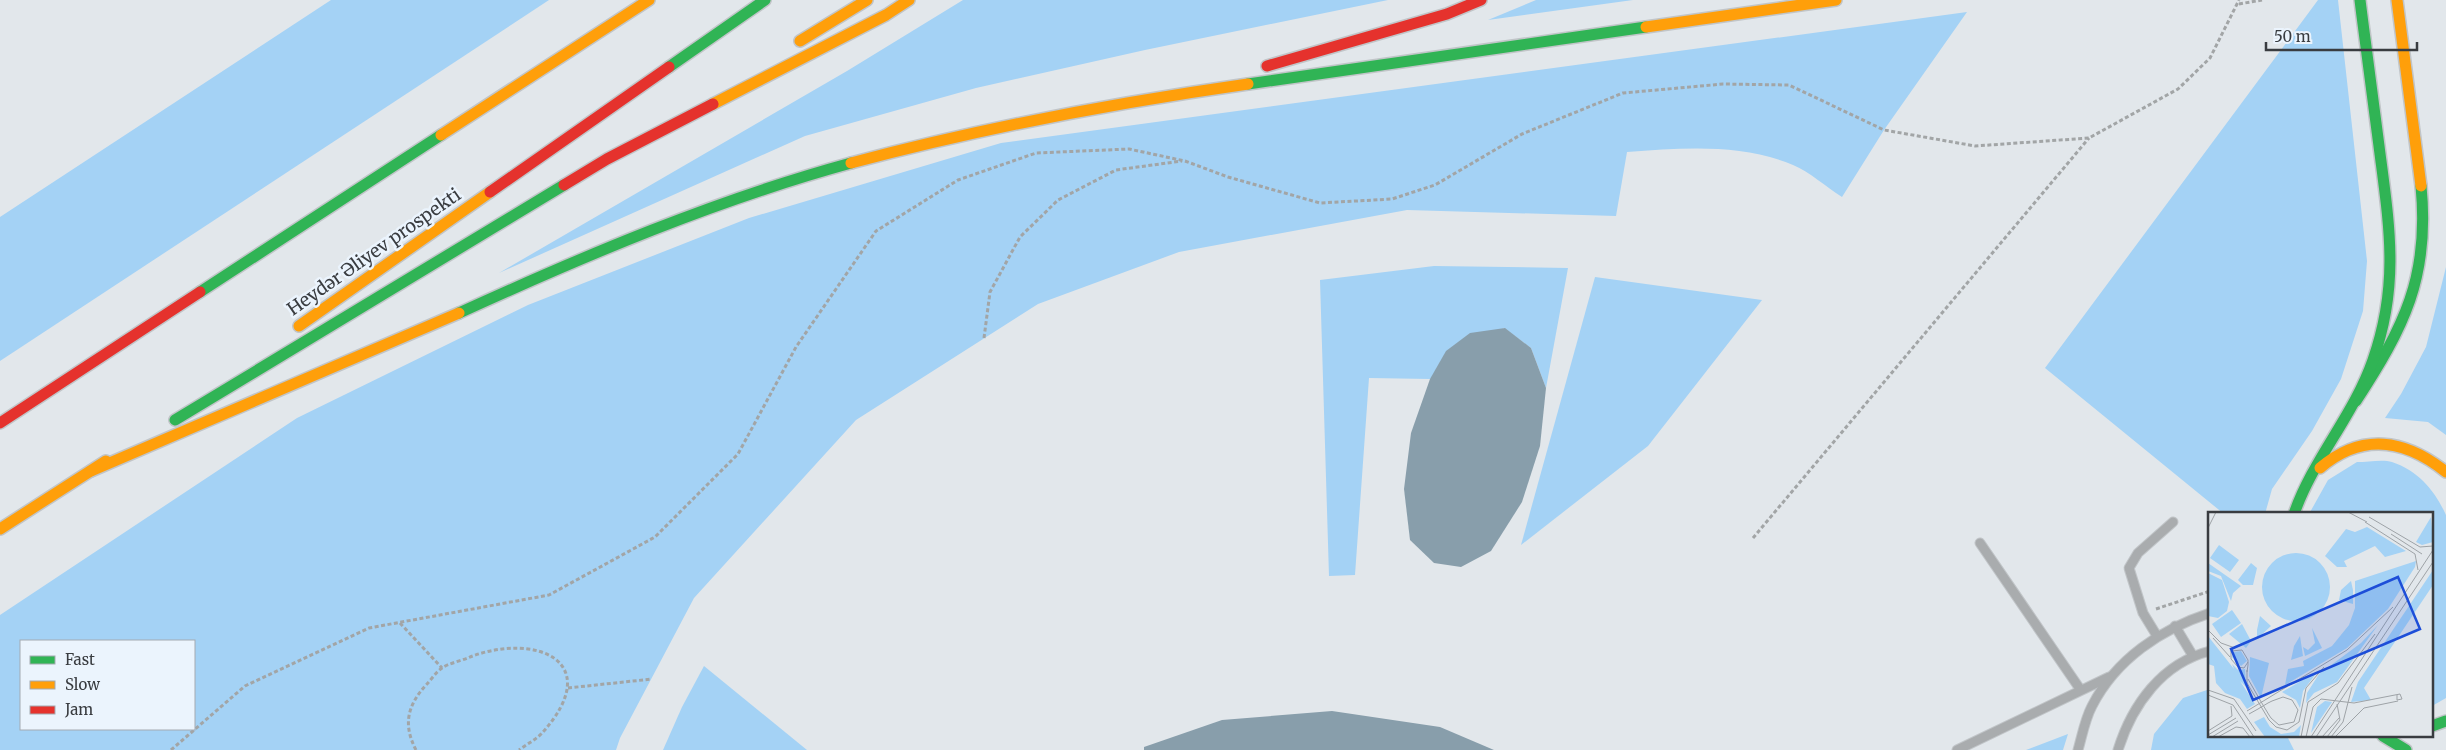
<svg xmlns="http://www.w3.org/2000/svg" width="2446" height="750" viewBox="0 0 2446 750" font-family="Merriweather,serif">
  <rect width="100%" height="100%" fill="#e2e7eb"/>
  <g fill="#a4d2f5" fill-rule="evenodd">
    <polygon points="331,0 549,0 0,361 0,217"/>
    <polygon points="963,0 1388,0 1145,50 976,88 805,136 499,273 847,71"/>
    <polygon points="1536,0 1633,0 1488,20"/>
    <polygon points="2318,0 2338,0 2367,261 2363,311 2341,379 2312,431 2272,489 2265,514 2224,514 2045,368"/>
    <path d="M1967,12L1884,130L1842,197C1826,187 1810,172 1793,165C1741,143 1683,148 1627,152L1616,216L1407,210L1179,252L1038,304L856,420L694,598L620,738L616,750H0V615L297,418L528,305L749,218L1001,143ZM21,641H194V729H21Z"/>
    <polygon points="1434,266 1568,268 1546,388 1531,348 1504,328 1430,379 1369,378 1355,575 1329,576 1320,280"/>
    <polygon points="2446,267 2446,435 2428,422 2385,418 2401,394 2426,347"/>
    <polygon points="1595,277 1762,300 1648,446 1521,545"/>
    <path d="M2357,462C2368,462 2383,459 2392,462C2419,471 2435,491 2446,515V698L2432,706V514H2309L2328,480Z"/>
    <polygon points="704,666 807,750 663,750 682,707"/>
    <polygon points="2210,689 2210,736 2287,736 2294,750 2151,750 2154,734 2183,698"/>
    <polygon points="2068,734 2063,750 2026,750"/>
  </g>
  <g fill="#889eab">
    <polygon points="1505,328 1531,348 1546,388 1540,446 1522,502 1491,551 1461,567 1434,563 1410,540 1404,489 1411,433 1430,379 1446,351 1470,333"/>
    <polygon points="1332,711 1440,727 1494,750 1144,750 1144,747 1222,720"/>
  </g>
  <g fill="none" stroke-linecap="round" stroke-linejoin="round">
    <g stroke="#c1c5c8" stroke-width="11">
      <g id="lane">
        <polyline points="1980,543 2080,689"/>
        <polyline points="2175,626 2193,656"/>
        <polyline points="2157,636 2143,613 2129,568 2138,553 2173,522"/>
        <polyline points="1957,750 2109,677"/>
        <path d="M2078,750C2082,736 2085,719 2092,706C2116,659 2161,629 2210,613"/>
        <path d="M2118,750C2132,705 2162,663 2210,651"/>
      </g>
    </g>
    <g stroke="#c1c5c8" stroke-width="14">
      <g id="fast">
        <polyline points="669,67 765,0"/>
        <polyline points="1248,84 1646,27"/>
        <polyline points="200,292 441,135"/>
        <path d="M459,313C586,255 716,200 851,163"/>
        <path d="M2356,401C2404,327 2430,277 2421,186"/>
        <polyline points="175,420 564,185"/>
        <path d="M2294,514C2313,459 2354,415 2373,360C2400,283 2389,224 2379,146C2373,98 2366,49 2360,0"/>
        <polyline points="2432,726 2446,721"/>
        <polyline points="2383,736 2406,750"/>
      </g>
    </g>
    <g stroke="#c1c5c8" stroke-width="14">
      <g id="slow">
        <polyline points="2397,0 2421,186"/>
        <polyline points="1646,27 1836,0"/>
        <polyline points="800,41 867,0"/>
        <polyline points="713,104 886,15 909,0"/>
        <polyline points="441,135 649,0"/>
        <path d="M851,163C982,128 1114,103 1248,84"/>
        <polyline points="299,326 490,192"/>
        <path d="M2320,468C2362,432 2405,439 2446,472"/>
        <polyline points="91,471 459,313"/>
        <polyline points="0,529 106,461"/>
      </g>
    </g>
    <g stroke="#c1c5c8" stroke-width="14">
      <g id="jam">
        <polyline points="1267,66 1447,14 1481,0"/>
        <polyline points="564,185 607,159 713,104"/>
        <polyline points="490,192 669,67"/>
        <polyline points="0,423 200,292"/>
      </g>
    </g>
    <g stroke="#a2a5a6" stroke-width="3" stroke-dasharray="4 2.5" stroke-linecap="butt">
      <polyline points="2239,4 2262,0"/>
      <polyline points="984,338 990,292 1020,237 1058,200 1116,170 1182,161"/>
      <polyline points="1753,538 2089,138"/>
      <polyline points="2156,609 2210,591"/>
      <polyline points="400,623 442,668"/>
      <polyline points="568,688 652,679"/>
      <polyline points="171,750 245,686 369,628 549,595 655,537 738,454 796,347 876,231 958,180 1036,153 1129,149 1185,161 1228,177 1320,203 1392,199 1435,185 1522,134 1623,93 1723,84 1789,85 1884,130 1975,146 2089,138 2178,89 2210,58 2239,0"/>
      <path d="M416,750C403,725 407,706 426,685C431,680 436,672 442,668C449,663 461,661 470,657C535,632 606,661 543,732C537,739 527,744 519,750"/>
    </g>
    <use href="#lane" stroke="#a9acae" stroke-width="9"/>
    <use href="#fast" stroke="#30b455" stroke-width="11"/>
    <use href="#slow" stroke="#ff9f0a" stroke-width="11"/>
    <use href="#jam" stroke="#e5322d" stroke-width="11"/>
  </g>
  <g text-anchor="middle" stroke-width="5" stroke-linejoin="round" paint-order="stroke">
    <g font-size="18" fill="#393c40" stroke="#ebf4fd">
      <text transform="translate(374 252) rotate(-35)" y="6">Heydər Əliyev prospekti</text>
    </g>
  </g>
  <g transform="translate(2208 512)">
    <rect width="225" height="225" fill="#e2e7eb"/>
    <path d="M223,5L225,30L214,33L208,30ZM159,15L198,39L177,45L167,34L136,49L139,55H129L117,44L138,17L147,20ZM11,33L31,48L22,60L2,46ZM54 75a34 34 0 1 1 68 0a34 34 0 1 1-68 0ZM208,49L207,55L180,97L139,136L77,173L80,157L96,154L95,149L124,134L141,113L147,96V69ZM0,51L33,74L25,81L23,89L13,64L0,59ZM43,51L49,56L45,73H35L30,68ZM225,58V73L156,176L163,188L143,190L150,170ZM0,61L14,68L21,90L19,99L10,106L0,104ZM143,69L145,78V92L131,88L133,78ZM24,98L33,111L13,125L4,112ZM52,104L63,114L49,127V118ZM34,112L43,129L38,136L21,122ZM170,113L129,170L106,181L98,191L99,181L111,162L153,131ZM104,116L114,136L97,144L95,135L100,138L107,131ZM0,124L26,157L24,152L30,158L37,157L38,175L32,169L47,192L39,197L32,187L17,181L8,171L6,154L0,152ZM92,124L95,144L83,148L86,134ZM33,139L39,149L33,154L24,145L25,140ZM42,145L61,151L53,186L41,164ZM110,159L95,179L92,196L88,188L74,180ZM117,189L124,190L103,221L109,195ZM56,205L62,215L73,222L86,220L93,213L91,225H57L46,210Z" fill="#a4d2f5"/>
    <path fill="none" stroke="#9ea3a7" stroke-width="1" d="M140,0L159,10M161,5L212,35L225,34M157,10L207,42L210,58M0,16L8,0M183,22L214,42M0,118L13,131L27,136M5,126L22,145M39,158V171L61,208L68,215L79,218L91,210L98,176L116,155M39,160L40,153V148L34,138L23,139V147L30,155L36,156L40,150M40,167L52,188L61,203L63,206L71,213L86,210L90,198L84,188L75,185L64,189L60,191L50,197L41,202M0,178L26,187L48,219M0,183L25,193L46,225M39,199L139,138L185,95M0,219L24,204L23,194M0,223L28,206M4,225L30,209M10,225L28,215L35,216L42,225M93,225L100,190L130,171L167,122M98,225L105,195L113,187L146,191L192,182L194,187L189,188V183M103,225L225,38M108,225L225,50M114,225L131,206M119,225L132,208L129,192M123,225L135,210L144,175M127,225L156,196L190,189"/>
    <path fill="#1d4ed8" fill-opacity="0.15" stroke="#1d4ed8" stroke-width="2.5" d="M190,65L212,117L45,188L23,137Z"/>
    <rect width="225" height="225" fill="none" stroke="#393c40" stroke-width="2.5"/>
  </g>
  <rect x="20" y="640" width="175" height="90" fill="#ebf4fd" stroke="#a4aab1"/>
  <rect x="30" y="656" width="25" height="8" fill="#30b455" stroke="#a4aab1"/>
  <text x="65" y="665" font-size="15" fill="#393c40">Fast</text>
  <rect x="30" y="681" width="25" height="8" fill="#ff9f0a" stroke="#a4aab1"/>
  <text x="65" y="690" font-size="15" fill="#393c40">Slow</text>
  <rect x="30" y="706" width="25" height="8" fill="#e5322d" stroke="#a4aab1"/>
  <text x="65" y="715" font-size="15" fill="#393c40">Jam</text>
  <path d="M2266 42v8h151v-8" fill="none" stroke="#393c40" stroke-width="2.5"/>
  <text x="2274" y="42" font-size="15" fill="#393c40" stroke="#ebf4fd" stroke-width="4" paint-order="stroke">50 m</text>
</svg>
